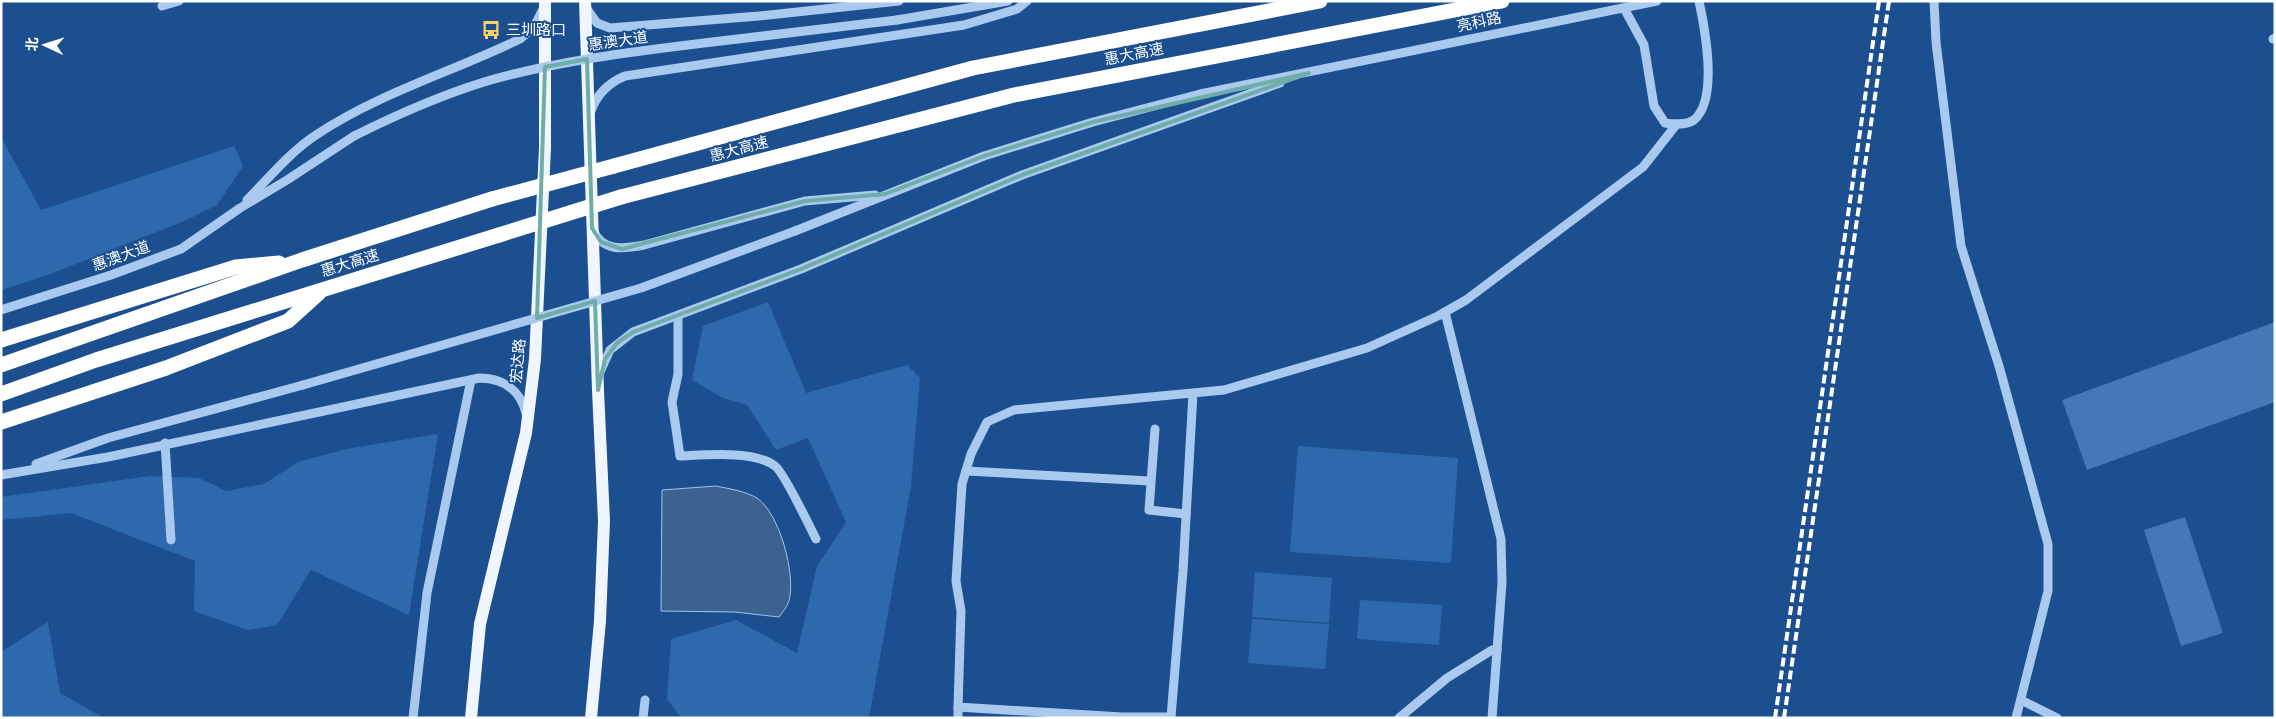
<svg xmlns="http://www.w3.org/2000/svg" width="2276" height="719" viewBox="0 0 2276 719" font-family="Rubik,'Noto Sans SC',sans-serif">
  <rect width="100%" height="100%" fill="#1b4f8f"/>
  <g fill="#2e69ad">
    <polygon points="1,137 41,210 234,146 243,166 217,205 187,220 48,275 1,290"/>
    <polygon points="768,302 806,393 907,365 920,378 911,486 869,718 681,718 667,699 671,639 736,620 797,653 817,566 846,522 808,438 776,450 747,405 723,398 692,380 703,326"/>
    <polygon points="438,434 409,615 311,570 277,625 248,630 194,611 195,561 71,513 1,520 1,497 150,476 199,478 226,491 264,484 298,462 346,449"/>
    <polygon points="1298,446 1458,458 1451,563 1290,552"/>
    <polygon points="1255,572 1332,578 1329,623 1252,617"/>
    <polygon points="1360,600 1442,605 1439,645 1357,639"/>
    <polygon points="1252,619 1329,624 1325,669 1248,663"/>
    <polygon points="48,622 60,693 104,718 1,718 1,652"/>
  </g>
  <path fill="#3c6290" stroke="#9cc4f0" d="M716,486C730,489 745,491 757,498C780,514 796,575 789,601C787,607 782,613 779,617L735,612L661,611L662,490Z"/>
  <g fill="#4478b7">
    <polygon points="2275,322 2275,402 2087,470 2062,400"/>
    <polygon points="2185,517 2223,633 2181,646 2144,530"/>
  </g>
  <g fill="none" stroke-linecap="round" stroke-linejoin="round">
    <g stroke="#a9c9ee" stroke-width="9">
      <polyline points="1934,1 1936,42 1961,246 1999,366 2048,544 2048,591 2016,718"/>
      <polyline points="162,6 179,1"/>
      <path d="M1624,8L1644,45L1654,106L1665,123C1674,124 1688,126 1695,119C1718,98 1705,29 1699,1"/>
      <polyline points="587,9 597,23 610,28 759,16 899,1"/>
      <polyline points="897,20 1008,1"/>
      <polyline points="2273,39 2275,38"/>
      <path d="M591,111C597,94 608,83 625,76L964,25L1017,9L1027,1"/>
      <path d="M247,200C269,178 290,152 316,135C379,93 452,72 520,39L534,27L543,9"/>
      <path d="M593,230C603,252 623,249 644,245L805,201L875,195"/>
      <polyline points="795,231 984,156 1093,122 1200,94 1657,1"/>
      <polyline points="1,310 111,275 181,249 240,208 287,180 354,136"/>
      <polyline points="1445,312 1501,539 1502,583 1492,718"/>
      <path d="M678,317V374L672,402L680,456C705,455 754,450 775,466C783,471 810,527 816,539"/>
      <polyline points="600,372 610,350 633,332 801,269 1022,175 1280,83"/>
      <polyline points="1193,393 1183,571 1171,717 1122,717 958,707 961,611 956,581 962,484 971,454 987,422 1014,410 1224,390 1367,348 1438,316 1466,300 1643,167 1676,125"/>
      <polyline points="1155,429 1149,510 1186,514"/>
      <polyline points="165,443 171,540"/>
      <polyline points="36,464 108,438 303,385"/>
      <polyline points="966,471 1150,481"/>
      <path d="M1,475L108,457L479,378C503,378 520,390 526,413"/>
      <polyline points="2021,700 2057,718"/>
      <polyline points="413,718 427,593 471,380"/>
      <polyline points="643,718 645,700"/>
      <polyline points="958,718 958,707"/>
      <polyline points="1399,718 1447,678 1492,650 1497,650"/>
    </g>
    <g stroke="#f0f6ff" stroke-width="12">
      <polyline points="585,1 598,390 604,521 600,621 591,718"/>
      <polyline points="471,718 480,624 526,433 535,359 545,148 545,1"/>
    </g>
    <g stroke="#fff" stroke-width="15">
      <polyline points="614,166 973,68 1320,1"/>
      <polyline points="621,197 1014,95 1502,1"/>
      <polyline points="1,340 236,267 279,263"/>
      <polyline points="1,365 302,260 492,199"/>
      <polyline points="1,394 96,360 499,235"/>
      <polyline points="1,422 166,368 288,321 319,293"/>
    </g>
    <g stroke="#fff" stroke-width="4" stroke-dasharray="9 4" stroke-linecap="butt">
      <polyline points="1775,718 1879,1"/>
      <polyline points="1784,718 1889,1"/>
    </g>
    <g stroke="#a9c9ee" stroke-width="9">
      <path d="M354,136C396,115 439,96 484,82C556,61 630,52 704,43C769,35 833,28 897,20"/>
      <polyline points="303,385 641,288 795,231"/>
    </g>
    <g stroke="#fff" stroke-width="15">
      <polyline points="492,199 614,166"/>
      <polyline points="499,235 621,197"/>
    </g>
  </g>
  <path fill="none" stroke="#6fada8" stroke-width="4" stroke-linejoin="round" d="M587,59L592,228L601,242L622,249L805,201L885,194L984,156L1093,122L1309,73L1022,175L801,269L633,332L617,343L605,359L598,390L595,301L537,318L545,67Z"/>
  <defs>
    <g id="bus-bare" transform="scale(1.5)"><path d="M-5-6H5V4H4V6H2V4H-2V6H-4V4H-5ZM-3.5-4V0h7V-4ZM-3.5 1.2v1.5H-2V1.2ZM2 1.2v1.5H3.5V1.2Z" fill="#ffd166" stroke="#1b4f8f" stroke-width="2.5" paint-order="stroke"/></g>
  </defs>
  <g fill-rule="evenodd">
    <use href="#bus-bare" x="491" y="30"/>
  </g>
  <g text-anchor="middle" stroke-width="4" stroke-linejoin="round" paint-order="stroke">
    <g font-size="15" fill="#fff" stroke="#1b4f8f">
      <text transform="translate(1479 22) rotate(-12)" y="5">亮科路</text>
      <text transform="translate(618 41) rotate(-8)" y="5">惠澳大道</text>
      <text transform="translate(1134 54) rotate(-11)" y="5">惠大高速</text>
      <text transform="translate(739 149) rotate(-15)" y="5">惠大高速</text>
      <text transform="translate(121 256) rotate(-20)" y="5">惠澳大道</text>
      <text transform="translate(350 263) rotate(-17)" y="5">惠大高速</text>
      <text transform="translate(518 361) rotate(-85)" y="5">宏达路</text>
    </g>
    <g font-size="15" fill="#fff" stroke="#1b4f8f" text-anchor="start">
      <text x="506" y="35">三圳路口</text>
    </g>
  </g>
  <rect width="2276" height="719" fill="none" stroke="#ffffff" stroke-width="5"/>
  <g transform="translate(45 45) rotate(274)" stroke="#1b4f8f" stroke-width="4" paint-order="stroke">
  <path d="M0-4L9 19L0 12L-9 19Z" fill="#ffffff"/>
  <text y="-8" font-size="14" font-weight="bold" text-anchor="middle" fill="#ffffff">北</text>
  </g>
</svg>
